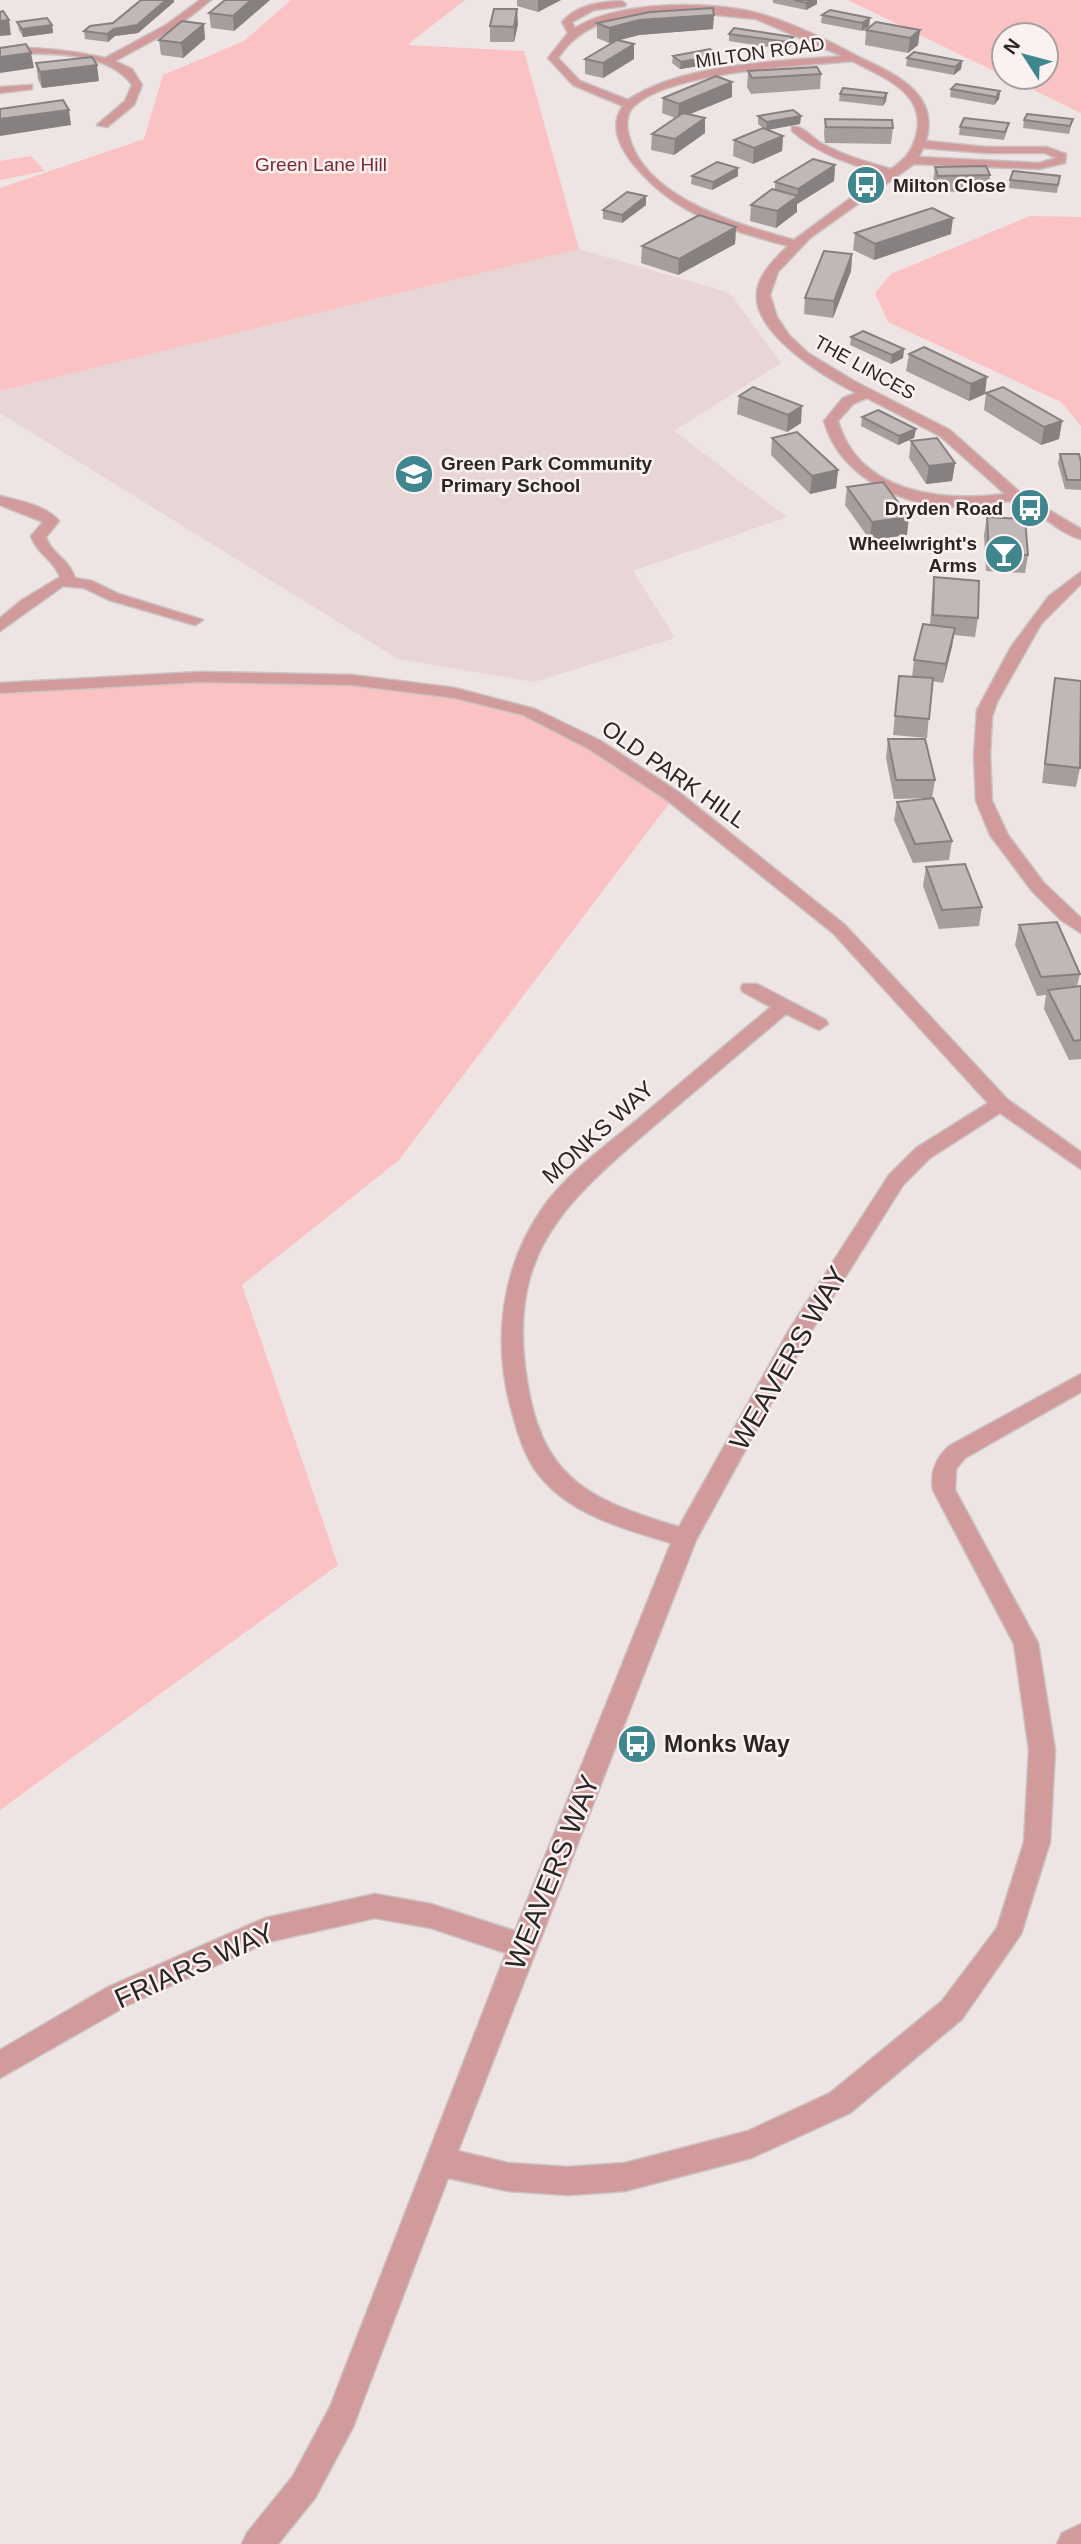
<svg xmlns="http://www.w3.org/2000/svg" width="1081" height="2544" viewBox="0 0 1081 2544" font-family="Helvetica,sans-serif">
  <rect width="100%" height="100%" fill="#eee4e4"/>
  <polygon fill="#e8d5d5" points="579,249 730,293 781,363 674,431 787,517 633,571 675,638 534,682 398,659 0,413 0,391"/>
  <g fill="#fbc2c3">
    <polygon points="291,0 465,0 407,45 524,51 579,249 0,391 0,188 144,139 163,75 244,41"/>
    <polygon points="848,0 1081,0 1081,113 1007,77 1046,77 1046,35 1004,35 1004,76"/>
    <polygon points="31,156 45,171 0,180 0,161"/>
    <polygon points="1030,216 1081,217 1081,426 1061,402 888,322 875,293 891,274"/>
    <polygon points="200,677 352,680 455,693 529,712 674,797 399,1160 242,1285 338,1565 0,1810 0,688"/>
  </g>
  <g fill="none" stroke-linecap="round" stroke-linejoin="round">
    <g stroke="#cbc2c2" stroke-width="3">
      <g id="minor">
        <path d="M200,0H211L174,29L115,61L132,69L142,85L134,105L107,127L97,125L125,101L132,85C107,49 39,53 0,54V48C36,47 70,50 105,58L166,25Z"/>
        <path d="M621,1L626,4L625,6L594,10L572,22L575,28C620,0 715,0 764,15C797,25 827,40 857,56C894,74 940,92 926,141L986,147H1046L1066,154L1065,163L1039,169L914,164L810,238L778,272L770,295L777,317L789,335L808,353L854,381L950,430L1022,494L1081,529V539C1057,533 1037,508 1015,502C1005,499 974,506 961,507C905,508 840,478 824,421L843,398L856,393C825,377 751,333 757,291C759,274 776,257 788,246C724,228 673,215 630,160C618,143 610,124 623,106L573,85L548,58L568,33L562,22C577,5 599,2 621,1ZM677,11L756,19L842,56C777,62 683,63 628,100L580,81L558,58C585,17 632,14 677,11ZM852,61C883,77 928,93 916,136C911,153 905,159 891,169C867,162 842,155 821,143C811,137 803,125 792,127V131C818,154 850,164 883,174L794,240C740,225 645,199 629,136C626,127 626,113 634,106C672,71 800,66 852,61ZM923,148L986,153H1045L1056,158L1039,163L919,157ZM867,398L940,436L1005,494C943,502 859,494 838,421L853,404Z"/>
        <polygon points="32,85 32,89 0,93 0,87"/>
        <path d="M0,496C20,501 45,505 59,521L46,537C52,555 68,557 75,578L92,581L119,594L203,620L195,625L109,600L84,588L63,586L0,631V618L22,600L60,577C54,560 37,554 31,536L43,522L0,505Z"/>
        <polygon points="1081,572 1081,584 1041,624 997,702 992,717 990,755 992,801 1008,835 1044,883 1081,918 1081,933 1061,920 1032,891 990,835 976,801 974,755 977,710 1011,647 1049,596"/>
        <path d="M200,672L352,675L455,688L535,709L601,741L680,793L845,925L1007,1099L1081,1152V1169L1000,1113L930,1158L903,1185L805,1341L696,1540L458,2151L508,2163L568,2167L625,2163L748,2131L830,2093L942,2001L997,1928L1024,1842L1029,1750L1014,1644L933,1490C930,1472 936,1458 949,1446L1081,1374V1392L965,1458L956,1469L955,1490L1038,1643L1055,1750L1050,1842L1021,1934L962,2019L850,2113L751,2158L625,2191L568,2195L508,2191L448,2178L353,2427L315,2498L278,2544H242L247,2533L293,2476L330,2407L506,1953L431,1928L375,1918L268,1942L128,2005L0,2078V2050L108,1987L265,1918L375,1894L431,1904L515,1931L671,1543C628,1530 575,1516 544,1481C528,1464 520,1441 514,1419C491,1345 500,1265 547,1202C572,1170 606,1145 637,1120C682,1082 726,1044 771,1007L743,992L741,988L743,984H757L826,1020L828,1024L819,1030L786,1014C742,1051 699,1088 656,1124C561,1206 503,1255 529,1392C546,1484 598,1502 679,1527L789,1330L889,1175L916,1148L988,1103L833,933L668,801L589,749L523,715L455,698L352,685L200,682L0,693V683Z"/>
        <polygon points="1081,2524 1081,2544 1057,2544 1062,2533"/>
      </g>
    </g>
    <use href="#minor" fill="#d19b9c" fill-rule="evenodd"/>
  </g>
  <g fill="#a69d9d">
    <polygon points="270,0 234,31 211,28 209,13"/>
    <polygon points="517,0 561,0 538,12 517,6"/>
    <polygon points="773,0 817,0 817,4 806,10 773,3"/>
    <polygon points="174,2 138,33 115,36 108,42 85,39 84,31 113,23"/>
    <polygon points="822,15 870,18 869,26 862,31 821,23"/>
    <polygon points="17,22 52,25 53,33 23,37 19,30"/>
    <polygon points="597,23 713,29 639,35 619,40 634,59 603,78 585,74 585,59 613,42 609,43 597,38"/>
    <polygon points="518,24 514,42 490,42 490,26"/>
    <polygon points="866,30 920,30 918,45 908,53 865,45"/>
    <polygon points="729,34 793,37 792,45 787,50 729,41"/>
    <polygon points="205,39 183,58 161,55 159,40"/>
    <polygon points="673,56 718,63 680,69 672,63"/>
    <polygon points="907,58 962,61 961,69 954,75 906,66"/>
    <polygon points="36,63 99,81 42,88 38,79"/>
    <polygon points="748,71 821,74 820,89 751,94 747,87"/>
    <polygon points="732,82 732,97 690,114 705,133 674,155 651,150 652,134 675,118 662,113 663,98"/>
    <polygon points="951,89 1000,91 999,99 994,105 950,97"/>
    <polygon points="887,93 886,101 883,106 839,101 840,94"/>
    <polygon points="758,116 801,116 800,124 768,130 783,136 782,151 753,164 733,156 734,140 763,128 758,124"/>
    <polygon points="825,119 893,128 891,144 825,143 824,134"/>
    <polygon points="1073,119 1069,134 1023,128 1024,120"/>
    <polygon points="1009,123 1007,131 1004,140 959,135 960,127"/>
    <polygon points="835,165 834,181 797,204 797,212 776,228 750,221 751,205 775,190 775,182"/>
    <polygon points="935,167 990,175 988,191 936,192 933,183"/>
    <polygon points="692,176 738,176 712,190 691,184"/>
    <polygon points="1060,176 1057,193 1009,188 1010,180"/>
    <polygon points="646,196 646,205 622,223 603,219 603,210"/>
    <polygon points="736,227 735,244 678,275 641,263 642,246"/>
    <polygon points="855,233 951,234 874,260 853,250"/>
    <polygon points="852,254 851,271 833,318 804,314 805,298"/>
    <polygon points="851,337 904,349 903,358 891,364 850,345"/>
    <polygon points="924,347 985,394 969,401 906,371 909,354"/>
    <polygon points="753,387 801,423 787,432 737,414 739,396"/>
    <polygon points="986,393 1062,421 1059,439 1041,445 984,410"/>
    <polygon points="862,417 916,429 914,438 898,445 861,426"/>
    <polygon points="772,438 838,470 836,488 810,494 771,455"/>
    <polygon points="911,441 955,463 952,481 926,484 909,458"/>
    <polygon points="1060,454 1081,462 1081,490 1065,489 1058,463"/>
    <polygon points="847,487 907,535 870,540 845,505"/>
    <polygon points="987,517 1028,555 1025,573 986,571 984,535"/>
    <polygon points="934,577 978,618 975,637 954,635 943,683 932,681 927,738 893,735 899,676 912,677 914,660 930,625 932,596"/>
    <polygon points="1055,678 1080,768 1076,787 1042,783 1052,697"/>
    <polygon points="888,739 935,780 932,798 952,841 949,860 913,863 894,820 897,802 932,798 894,799 886,758"/>
    <polygon points="926,867 982,907 979,926 939,929 923,886"/>
    <polygon points="1019,925 1080,974 1077,986 1081,986 1081,1059 1069,1060 1044,1009 1046,995 1037,996 1015,945"/>
  </g>
  <g fill="#878080">
    <polygon points="166,0 174,0 174,2 138,33 115,36 108,42 107,34 114,29"/>
    <polygon points="251,0 270,0 234,31 233,16"/>
    <polygon points="538,0 561,0 538,12"/>
    <polygon points="811,0 817,0 817,4 806,10 806,3"/>
    <polygon points="517,9 518,24 514,42 514,27"/>
    <polygon points="714,15 713,29 639,35 609,43 609,28 639,20"/>
    <polygon points="870,18 869,26 862,31 862,23"/>
    <polygon points="9,20 11,35 0,36 0,21"/>
    <polygon points="204,24 205,39 183,58 181,43"/>
    <polygon points="52,25 53,33 23,37 22,29"/>
    <polygon points="920,30 918,45 908,53 910,38"/>
    <polygon points="793,37 792,45 787,50 788,42"/>
    <polygon points="634,44 634,59 603,78 603,63"/>
    <polygon points="31,53 34,68 0,73 0,57"/>
    <polygon points="718,55 718,63 680,69 681,62"/>
    <polygon points="962,61 961,69 954,75 955,67"/>
    <polygon points="97,65 99,81 42,88 40,72"/>
    <polygon points="732,82 732,97 678,119 679,104"/>
    <polygon points="1000,91 999,99 994,105 996,97"/>
    <polygon points="887,93 886,101 883,106 884,98"/>
    <polygon points="69,110 71,125 0,136 0,119"/>
    <polygon points="801,116 800,124 766,130 767,122"/>
    <polygon points="705,118 705,133 674,155 675,139"/>
    <polygon points="783,136 782,151 753,164 754,148"/>
    <polygon points="835,165 834,181 797,204 797,212 776,228 777,211 797,197 798,189"/>
    <polygon points="738,168 738,176 712,190 713,182"/>
    <polygon points="646,196 646,205 622,223 622,215"/>
    <polygon points="953,218 951,234 874,260 875,244"/>
    <polygon points="736,227 735,244 678,275 679,259"/>
    <polygon points="852,254 851,271 833,318 834,301"/>
    <polygon points="904,349 903,358 891,364 892,355"/>
    <polygon points="987,377 985,394 969,401 971,384"/>
    <polygon points="802,406 801,423 787,432 788,415"/>
    <polygon points="1062,421 1059,439 1041,445 1044,427"/>
    <polygon points="916,429 914,438 898,445 899,436"/>
    <polygon points="955,463 952,481 926,484 929,466"/>
    <polygon points="838,470 836,488 810,494 812,476"/>
    <polygon points="909,517 907,535 870,540 872,522"/>
    <polygon points="955,628 952,647 943,683 946,664"/>
  </g>
  <g fill="#c1b7b7" stroke="#878080" stroke-width="2">
    <polygon points="141,0 166,0 137,25 114,29 107,34 84,31 90,26 113,23"/>
    <polygon points="225,0 251,0 233,16 209,13"/>
    <polygon points="794,0 811,0 806,3"/>
    <polygon points="713,8 714,15 639,20 609,28 597,23 650,12"/>
    <polygon points="494,9 517,9 514,27 490,26"/>
    <polygon points="830,10 870,18 862,23 822,15"/>
    <polygon points="3,11 9,20 0,21 0,12"/>
    <polygon points="47,18 52,25 22,29 17,22"/>
    <polygon points="182,21 204,24 181,43 159,40"/>
    <polygon points="876,22 920,30 910,38 866,30"/>
    <polygon points="734,28 793,37 788,42 729,34"/>
    <polygon points="617,40 634,44 603,63 585,59"/>
    <polygon points="26,44 31,53 0,57 0,48"/>
    <polygon points="710,49 718,55 681,62 673,56"/>
    <polygon points="914,52 962,61 955,67 907,58"/>
    <polygon points="92,57 97,65 40,72 36,63"/>
    <polygon points="817,67 821,74 752,78 748,71"/>
    <polygon points="716,76 732,82 679,104 663,98"/>
    <polygon points="956,84 1000,91 996,97 951,89"/>
    <polygon points="843,88 887,93 884,98 840,94"/>
    <polygon points="63,100 69,110 0,119 0,109"/>
    <polygon points="793,110 801,116 767,122 758,116"/>
    <polygon points="683,113 705,118 675,139 652,134"/>
    <polygon points="1027,114 1073,119 1070,126 1024,120"/>
    <polygon points="964,118 1009,123 1005,132 960,127"/>
    <polygon points="825,119 892,120 893,128 826,127"/>
    <polygon points="763,128 783,136 754,148 734,140"/>
    <polygon points="813,159 835,165 798,189 775,182"/>
    <polygon points="717,162 738,168 713,182 692,176"/>
    <polygon points="986,166 990,175 938,176 935,167"/>
    <polygon points="1013,171 1060,176 1058,185 1010,180"/>
    <polygon points="772,189 798,196 777,211 751,205"/>
    <polygon points="627,192 646,196 622,215 603,210"/>
    <polygon points="932,208 953,218 875,244 855,233"/>
    <polygon points="699,215 736,227 679,259 642,246"/>
    <polygon points="824,251 852,254 834,301 805,298"/>
    <polygon points="863,331 904,349 892,355 851,337"/>
    <polygon points="924,347 987,377 971,384 909,354"/>
    <polygon points="753,387 802,406 788,415 739,396"/>
    <polygon points="1003,387 1062,421 1044,427 986,393"/>
    <polygon points="878,410 916,429 899,436 862,417"/>
    <polygon points="797,432 838,470 812,476 772,438"/>
    <polygon points="937,438 955,463 929,466 911,441"/>
    <polygon points="1060,454 1079,454 1081,462 1081,480 1067,480"/>
    <polygon points="883,482 909,517 872,522 847,487"/>
    <polygon points="987,517 1025,519 1028,555 989,553"/>
    <polygon points="934,577 979,581 978,618 933,615"/>
    <polygon points="923,624 955,628 946,664 914,660"/>
    <polygon points="899,676 933,678 929,719 895,716"/>
    <polygon points="1055,678 1081,681 1080,768 1045,764"/>
    <polygon points="888,739 925,739 935,780 896,780"/>
    <polygon points="933,798 952,841 915,844 897,802"/>
    <polygon points="965,864 982,907 942,910 926,867"/>
    <polygon points="1057,922 1080,974 1041,977 1019,925"/>
    <polygon points="1081,986 1081,1040 1074,1041 1048,990"/>
  </g>
  <defs>
    <g id="bus-disc" transform="scale(2.0125)"><circle r="9.5" fill="#3f868f" stroke="#fbf1f1"/><path d="M-5-6H5V4H4V6H2V4H-2V6H-4V4H-5ZM-3.5-4V0h7V-4ZM-3.5 1.2v1.5H-2V1.2ZM2 1.2v1.5H3.5V1.2Z" fill="#fff"/></g>
    <g id="school-disc" transform="scale(2.0125)"><circle r="9.5" fill="#3f868f" stroke="#fbf1f1"/><path d="M0-5L7-2L0 1L-7-2ZM-4 1L0 2.5L4 1V4Q0 6-4 4Z" fill="#fff"/></g>
    <g id="bar-disc" transform="scale(2.0125)"><circle r="9.5" fill="#3f868f" stroke="#fbf1f1"/><path d="M-6-5H6L.8 .8V4.5H3.5V6h-7V4.5H-.8V.8Z" fill="#fff"/></g>
  </defs>
  <g fill-rule="evenodd">
    <use href="#bus-disc" x="866" y="185"/>
    <use href="#school-disc" x="414" y="474"/>
    <use href="#bus-disc" x="1030" y="508"/>
    <use href="#bar-disc" x="1004" y="554"/>
    <use href="#bus-disc" x="637" y="1744"/>
  </g>
  <g text-anchor="middle" stroke-width="5" stroke-linejoin="round" paint-order="stroke">
    <g font-size="19" fill="#2a2626" stroke="#fbf1f1">
      <text transform="translate(760 52) rotate(-8)" y="7">MILTON ROAD</text>
      <text transform="translate(865 367) rotate(29)" y="7">THE LINCES</text>
    </g>
    <g font-size="19" fill="#7b2831" stroke="#fbf1f1">
      <text x="321" y="171">Green Lane Hill</text>
    </g>
    <g font-size="19" font-weight="bold" fill="#2a2626" stroke="#fbf1f1" text-anchor="start">
      <text x="893" y="192">Milton Close</text>
      <text x="441" y="470">Green Park Community<tspan x="441" dy="22">Primary School</tspan></text>
      <text x="1003" y="515" text-anchor="end">Dryden Road</text>
      <text x="977" y="550" text-anchor="end">Wheelwright's<tspan x="977" dy="22">Arms</tspan></text>
    </g>
    <g font-size="23" fill="#2a2626" stroke="#fbf1f1">
      <text transform="translate(674 774) rotate(35)" y="8">OLD PARK HILL</text>
      <text transform="translate(598 1132) rotate(-42)" y="8">MONKS WAY</text>
    </g>
    <g font-size="23" font-weight="bold" fill="#2a2626" stroke="#fbf1f1" text-anchor="start">
      <text x="664" y="1752">Monks Way</text>
    </g>
    <g font-size="28" fill="#2a2626" stroke="#fbf1f1">
      <text transform="translate(788 1358) rotate(-60)" y="10">WEAVERS WAY</text>
      <text transform="translate(552 1872) rotate(-68)" y="10">WEAVERS WAY</text>
      <text transform="translate(194 1965) rotate(-24)" y="10">FRIARS WAY</text>
    </g>
  </g>
  <g transform="translate(1025 56) rotate(306)"><circle r="33" fill="#fbf1f1" stroke="#a7a0a0" stroke-width="2"/>
  <path d="M0-5L12 26L0 18L-12 26Z" fill="#3f868f"/>
  <text y="-10" font-size="19" font-weight="bold" text-anchor="middle" fill="#2a2626">N</text>
  </g>
</svg>
